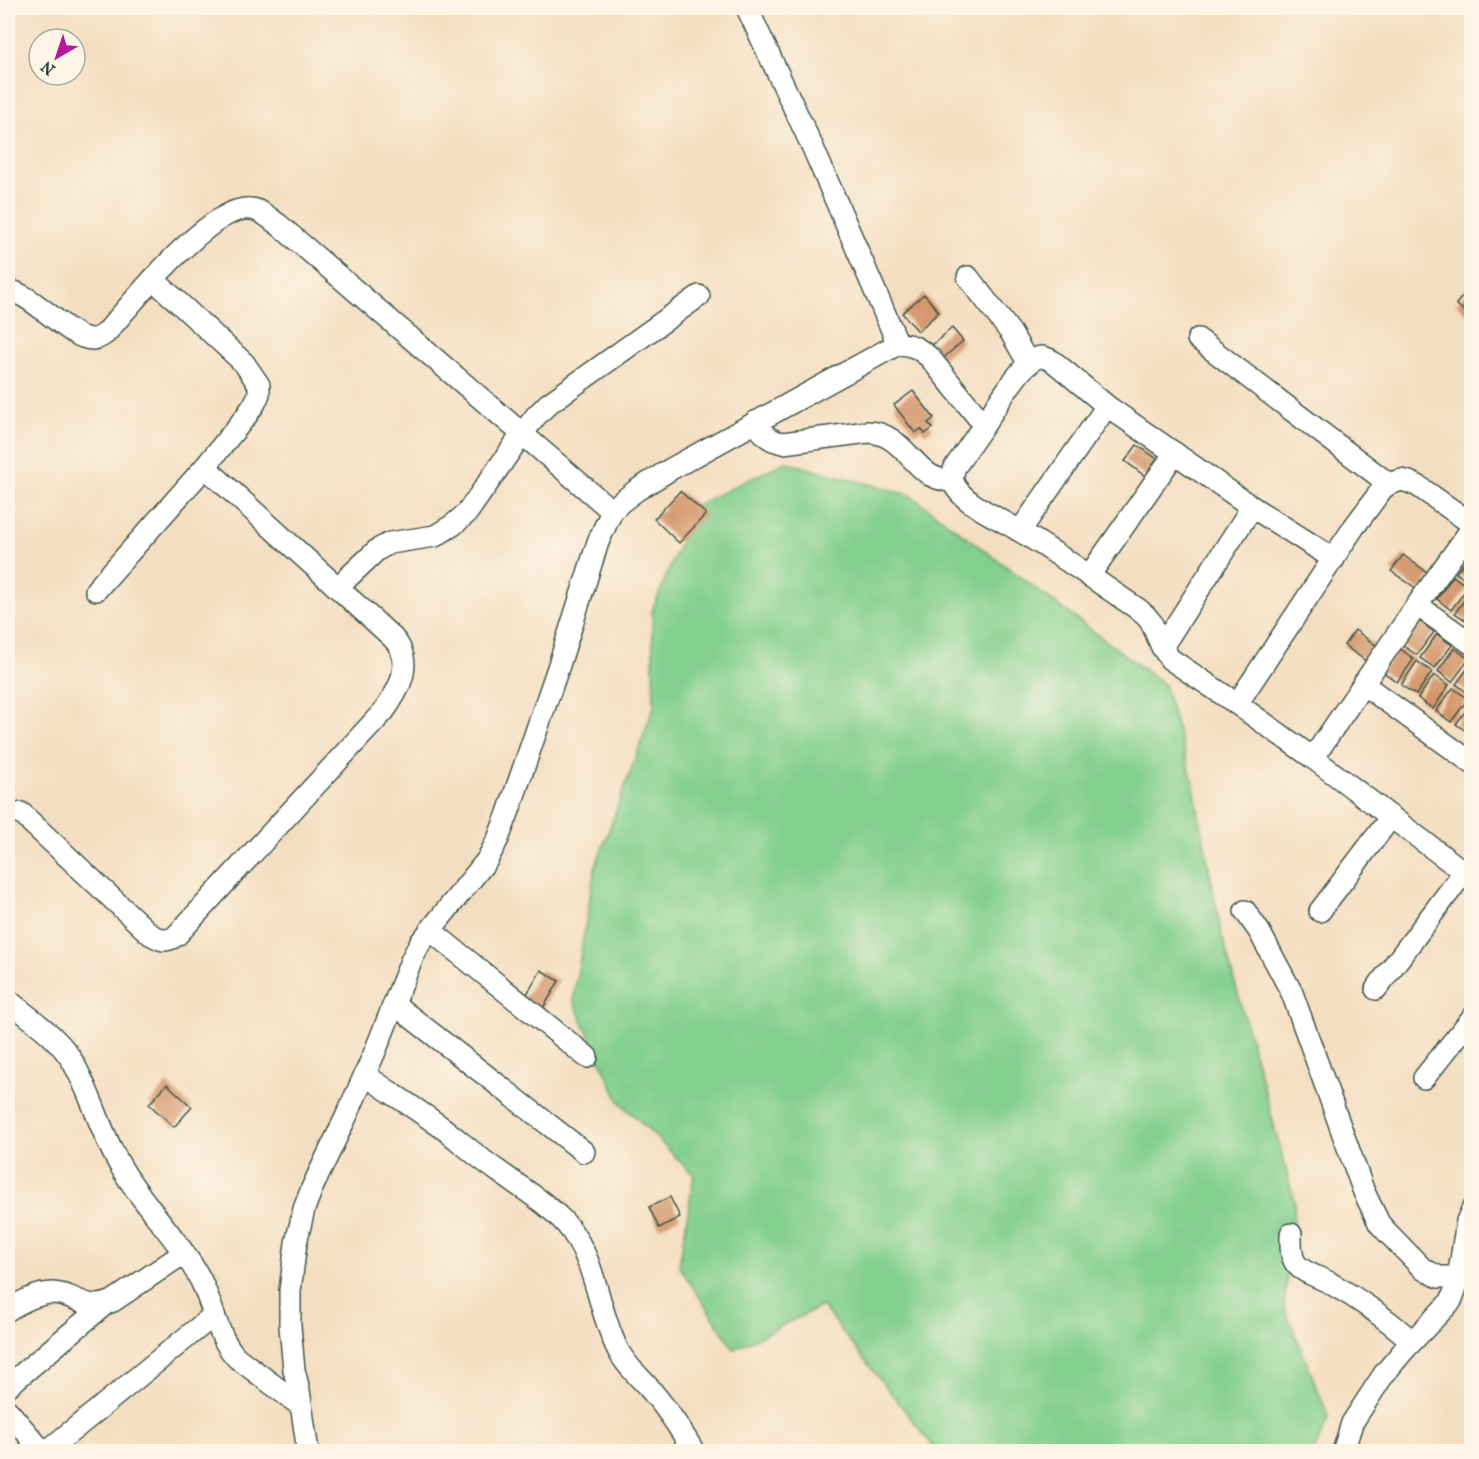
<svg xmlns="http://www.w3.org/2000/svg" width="1479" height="1459" viewBox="0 0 1479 1459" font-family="'IM FELL French Canon',serif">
  <rect width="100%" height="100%" fill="#fcf5e5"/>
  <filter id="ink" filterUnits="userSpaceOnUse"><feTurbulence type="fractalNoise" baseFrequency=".0167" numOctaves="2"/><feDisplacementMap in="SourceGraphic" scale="12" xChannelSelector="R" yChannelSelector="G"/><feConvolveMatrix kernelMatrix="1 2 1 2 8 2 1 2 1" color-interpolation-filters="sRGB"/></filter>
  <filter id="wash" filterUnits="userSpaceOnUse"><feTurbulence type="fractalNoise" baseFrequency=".008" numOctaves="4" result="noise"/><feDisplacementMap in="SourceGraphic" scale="24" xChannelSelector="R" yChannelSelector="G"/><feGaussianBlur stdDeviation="1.35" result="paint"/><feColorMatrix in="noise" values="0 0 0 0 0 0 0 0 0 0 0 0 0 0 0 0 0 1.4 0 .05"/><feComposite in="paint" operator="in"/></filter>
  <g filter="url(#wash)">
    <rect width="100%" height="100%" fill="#f4dec1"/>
    <polygon fill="#82cf8e" stroke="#508661" stroke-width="1.5" points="785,462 910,495 1164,684 1193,782 1221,932 1295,1202 1284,1307 1329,1417 1314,1451 936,1451 936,1450 822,1306 734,1349 679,1266 694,1175 619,1101 573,1000 595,868 654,707 652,611 695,506"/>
    <g id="blocks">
      <g fill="#d3956a">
        <polygon points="1472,286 1472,314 1470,316 1456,304"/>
        <polygon points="924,294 939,312 918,331 902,313"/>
        <polygon points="952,328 963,341 941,360 930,347"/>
        <polygon points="913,391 934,418 928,423 933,428 925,434 921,429 915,433 894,405"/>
        <polygon points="1137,445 1163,463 1150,480 1125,461"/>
        <polygon points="680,491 706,514 679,543 654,519"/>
        <polygon points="1472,552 1472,583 1456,573"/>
        <polygon points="1403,555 1431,575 1420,591 1391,571"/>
        <polygon points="1453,576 1468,587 1451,610 1437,599"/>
        <polygon points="1472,590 1472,621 1470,623 1455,613"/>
        <polygon points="1419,621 1434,632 1417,655 1402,645"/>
        <polygon points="1355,630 1381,649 1370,664 1344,645"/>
        <polygon points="1437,634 1452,645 1435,668 1420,658"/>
        <polygon points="1399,648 1414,659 1397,682 1382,671"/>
        <polygon points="1454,648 1469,659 1452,682 1438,671"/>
        <polygon points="1417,661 1432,672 1416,695 1401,685"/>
        <polygon points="1472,663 1472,696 1456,684"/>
        <polygon points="1434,675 1449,685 1433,709 1418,698"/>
        <polygon points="1453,688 1468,699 1451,722 1436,711"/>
        <polygon points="1472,702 1472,735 1456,724"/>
        <polygon points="541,970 559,981 542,1010 524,999"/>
        <polygon points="167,1084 192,1107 174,1127 149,1104"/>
        <polygon points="670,1197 680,1217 659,1228 649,1207"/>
      </g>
    </g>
  </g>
  <g filter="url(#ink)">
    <use href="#blocks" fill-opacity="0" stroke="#3f5549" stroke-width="1.5"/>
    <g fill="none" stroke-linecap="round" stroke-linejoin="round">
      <g stroke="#3f5549" stroke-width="24">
        <g id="minor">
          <polyline points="747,8 813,148 898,344"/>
          <polyline points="968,277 1011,333 1029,364"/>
          <path d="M8,290C35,295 70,340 93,339C99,339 102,336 106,333C131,304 212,203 251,209C262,210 270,219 279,225L612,511"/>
          <polyline points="1198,339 1389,484"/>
          <path d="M755,422C764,434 767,440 783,443L868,432C898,433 908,460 930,475C937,479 945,480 953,482"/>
          <path d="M984,425C994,410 1024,358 1041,357C1046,357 1050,360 1054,362L1107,406L1150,436L1252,507L1334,559"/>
          <polyline points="1472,528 1417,605 1472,644"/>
          <polyline points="1020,531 1107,406"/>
          <polyline points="1089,576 1175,453"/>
          <polyline points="338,587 377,550 390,543 435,536 453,525 467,513 522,434 536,416 548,404 699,296"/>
          <polyline points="96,590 205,467 247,415 255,403 259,394 259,385 244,363 153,279"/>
          <polyline points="1162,647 1252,507"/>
          <polyline points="1363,684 1472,763"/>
          <polyline points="1237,704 1354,527 1383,488 1389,484 1401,480 1409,482 1418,486 1472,524"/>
          <polyline points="1313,758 1417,605"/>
          <path d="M21,813L150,934C161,940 165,943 176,936L384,711C396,694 410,672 401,651C400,646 396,642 393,638L205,467"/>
          <polyline points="1245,911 1259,931 1292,993 1364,1192 1379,1223 1385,1230 1423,1269 1439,1277 1458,1277"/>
          <polyline points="1320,911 1391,817"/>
          <polyline points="430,930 587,1057"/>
          <polyline points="1376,989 1464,872"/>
          <path d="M8,1000C29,1018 56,1035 71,1059C92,1093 100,1133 121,1167C143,1205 176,1236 198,1275C213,1301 215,1334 236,1357L301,1406"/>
          <polyline points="394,1004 584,1152"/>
          <path d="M365,1075C391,1093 418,1110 444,1129C462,1143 479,1158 498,1171C521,1188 546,1202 566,1224C597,1260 597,1309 618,1350C625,1365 639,1376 649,1388C666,1407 681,1430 694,1452"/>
          <polyline points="1424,1078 1472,1018"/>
          <path d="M1291,1234C1291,1245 1290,1257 1297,1265C1305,1274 1320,1277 1330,1283C1359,1299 1387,1319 1412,1341"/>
          <path d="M8,1310C21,1302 37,1293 53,1293C77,1294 86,1313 113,1301L184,1253"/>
          <polyline points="8,1386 104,1305"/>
          <polyline points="8,1411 43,1452"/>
          <polyline points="46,1452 214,1315"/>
          <path d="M308,1452L299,1390L294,1370L290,1326V1291L296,1243L304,1209L312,1188L346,1117L374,1054L411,961L420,943L487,860L498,839L508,813L559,665L598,542L612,511L621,502L637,490L671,469L898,344C912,344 920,349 930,358L984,425L955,467C952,475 951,481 957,489C969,506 999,518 1018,530C1059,554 1098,582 1138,609L1146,616L1151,622L1162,647L1170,659L1237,704L1313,758L1472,878"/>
          <polyline points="1343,1452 1352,1423 1384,1374 1405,1349 1451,1301 1457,1285 1467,1221 1472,1210"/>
        </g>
      </g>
      <use href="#minor" stroke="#fff" stroke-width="21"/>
    </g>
  </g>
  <rect width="1479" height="1459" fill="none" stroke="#fcf5e5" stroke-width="30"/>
  <g transform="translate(57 57) rotate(219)"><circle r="28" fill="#fcf5e5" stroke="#a4ab9e" stroke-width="1.5"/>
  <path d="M0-4.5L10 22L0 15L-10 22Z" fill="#b5179e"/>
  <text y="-9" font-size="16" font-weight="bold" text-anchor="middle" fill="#1f3d34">N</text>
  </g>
</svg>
